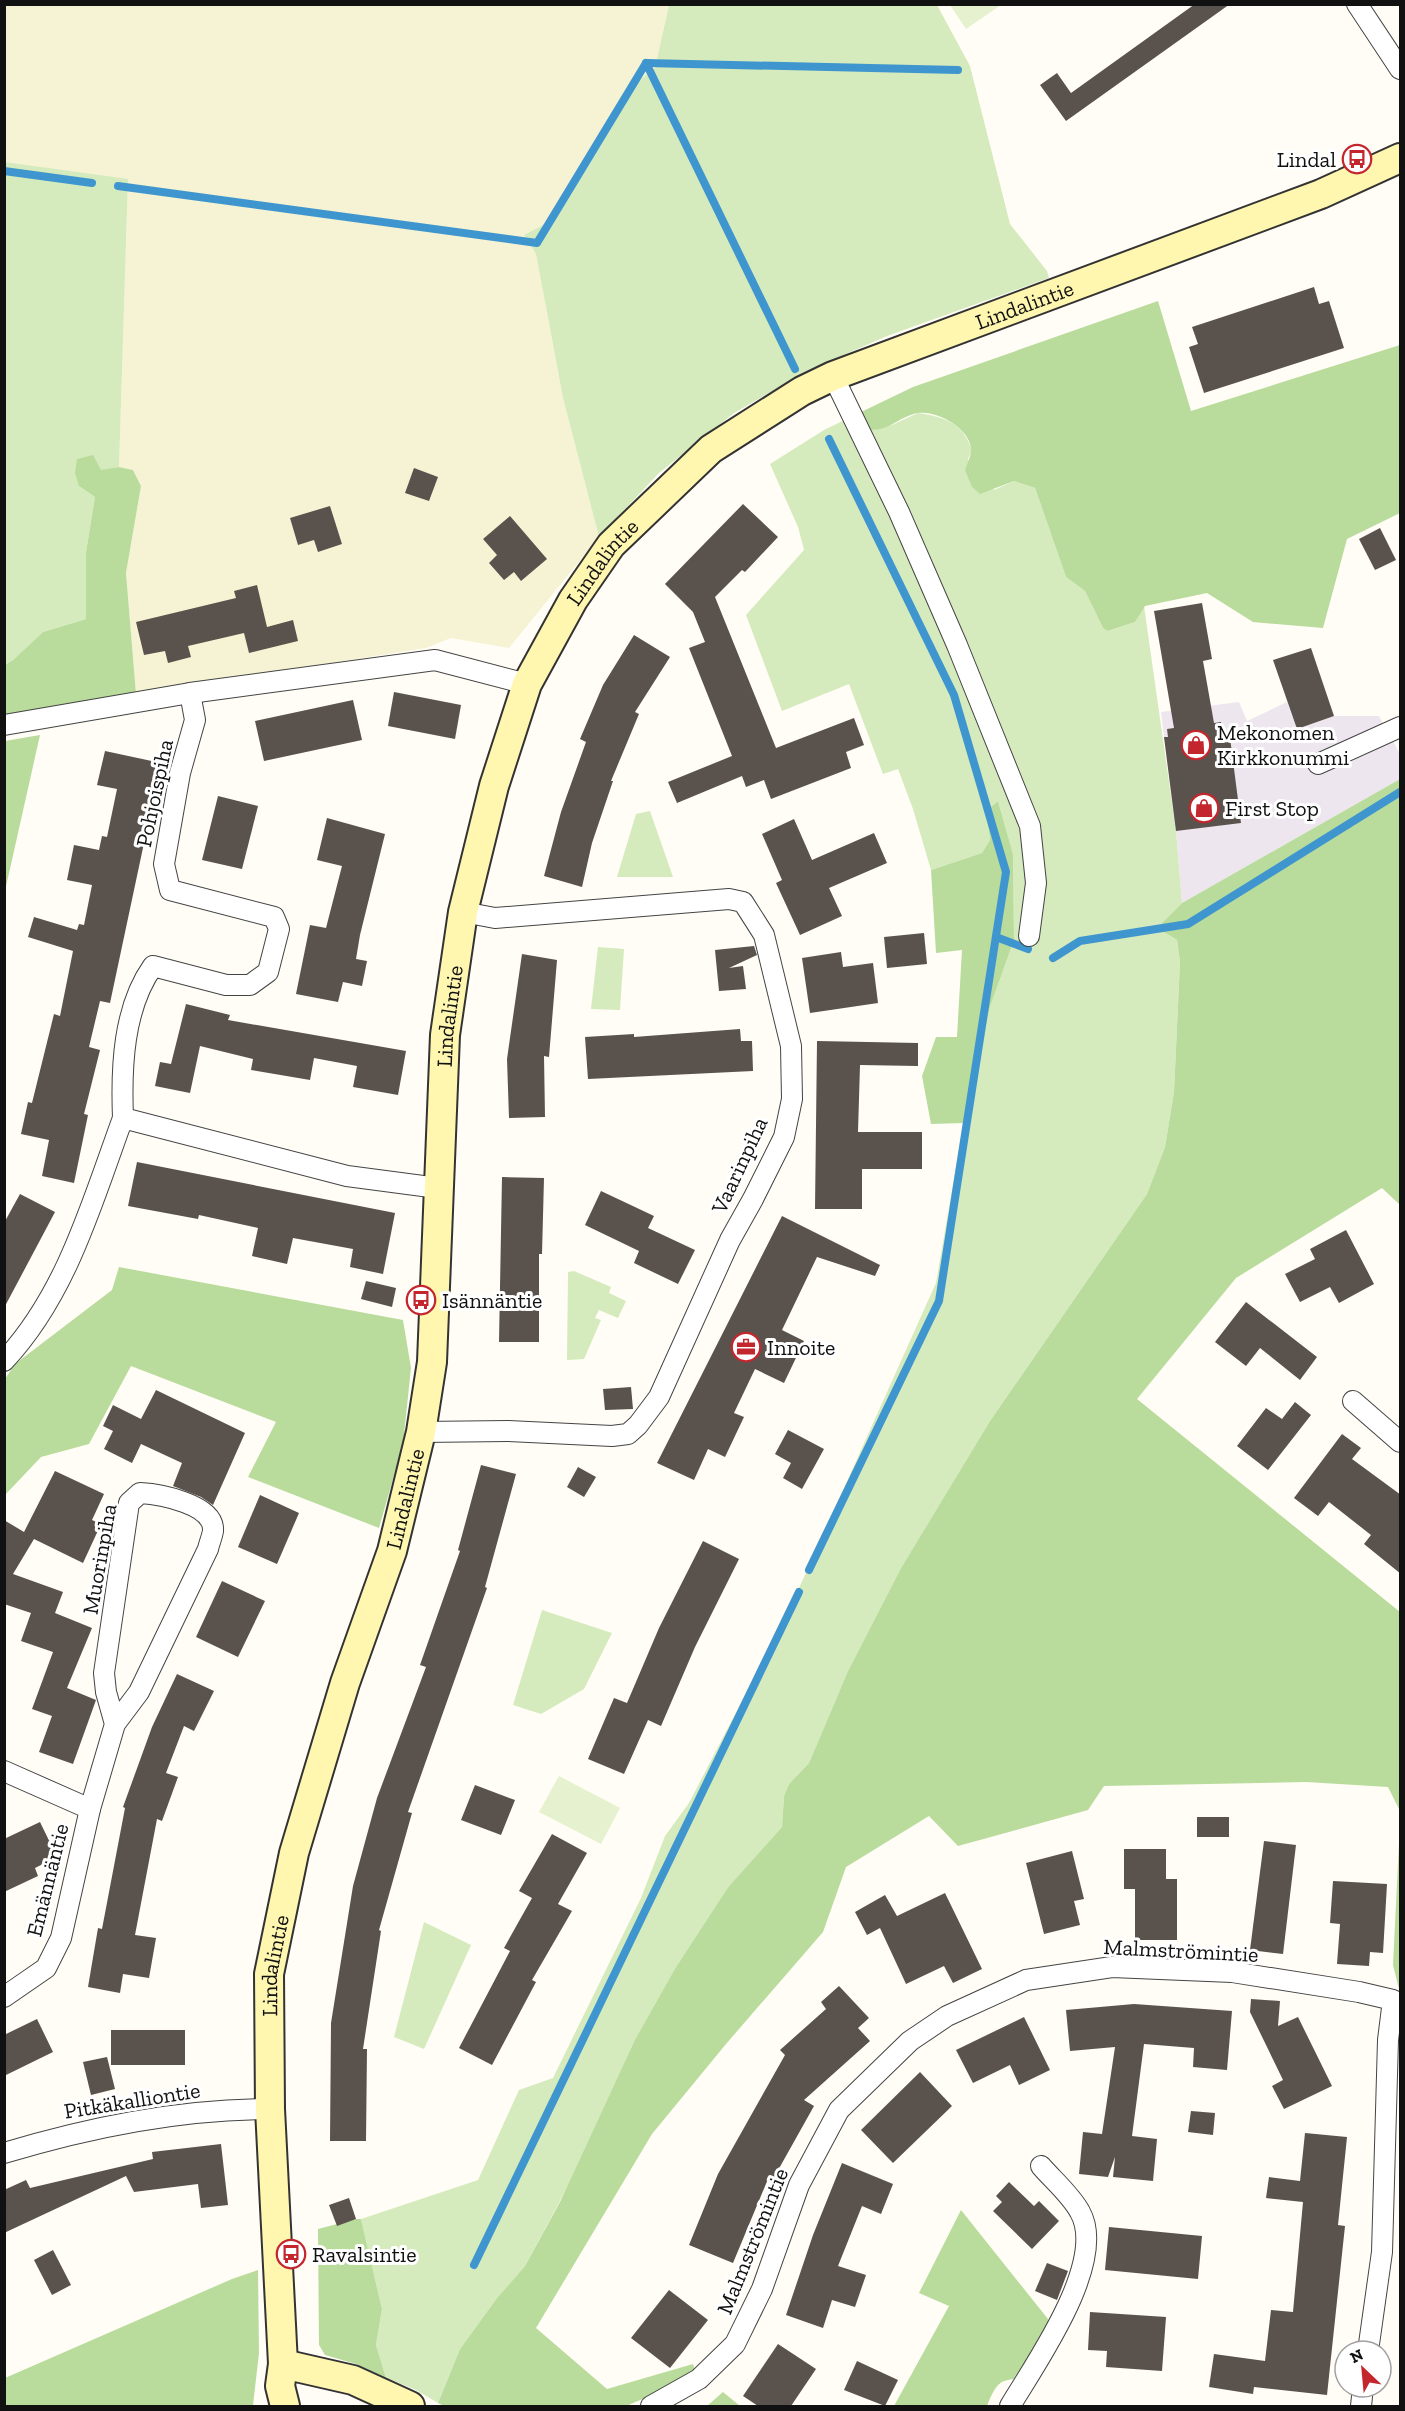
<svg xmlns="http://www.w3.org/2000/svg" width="1405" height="2411" viewBox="0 0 1405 2411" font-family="'Zilla Slab',serif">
  <rect width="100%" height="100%" fill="#fffdf5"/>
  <polygon fill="#eee6ef" points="1239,702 1247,721 1287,702 1297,729 1334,716 1379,716 1400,754 1400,779 1182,903 1176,831 1161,712"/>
  <polygon fill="#f6f3d4" points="5,5 669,5 655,68 637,82 545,224 524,235 536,254 563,398 599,537 509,648 451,638 426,648 136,694 126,573 141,486 133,470 119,467 128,180 5,162"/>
  <g fill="#d5ebbd">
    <polygon points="669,5 937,5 970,66 1010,224 1047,271 1049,278 887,336 807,371 734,413 659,473 599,537 563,398 536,254 524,235 545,224 637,82 655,68"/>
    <polygon points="5,162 128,179 119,467 100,471 92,455 79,486 95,497 86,552 86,619 43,632 13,660 5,665"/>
    <path d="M918,413C945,417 963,423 972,450L968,459L994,490L1014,481L1035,488L1066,577L1085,591L1103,628L1109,631L1135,622L1144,606L1176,831L1182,903L1162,923L1169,935L1177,940L1180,962L1174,1092L1165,1147L1147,1194L990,1421L901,1568L848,1671L809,1763L789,1784L784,1796L782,1827L729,1886L525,2266L497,2298L460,2349L438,2403L416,2390L386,2378L376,2345L382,2309L361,2219L478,2180L519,2090L553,2078L641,1898L665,1836L689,1803L791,1606L936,1283L970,1085L990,1007L1014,940L1013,854L998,801L986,811L990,840L982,853L931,870L913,809L898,769L883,774L849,684L782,711L746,615L804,550L798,527L770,464L824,430L857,414L892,425Z"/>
    <polygon points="650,811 673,877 617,877 636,814"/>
    <polygon points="598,947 624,949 620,1010 591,1009"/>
    <polygon points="574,1271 611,1287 609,1293 626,1301 618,1318 599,1310 595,1318 601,1320 584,1359 567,1360 568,1272"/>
    <polygon points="542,1610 612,1633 584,1689 541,1714 513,1705"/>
    <polygon points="424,1922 471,1945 424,2049 394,2037"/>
  </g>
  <g fill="#b9dc9c">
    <path d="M1158,301L1191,411L1400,345V513L1347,539L1323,628L1253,622L1207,593L1145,606L1135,622L1108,631L1103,628L1085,591L1066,577L1035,488L1014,481L980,494L972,487L965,470C967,464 972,454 971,448C969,428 937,410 918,413C898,416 884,437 862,427L857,414L913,387Z"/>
    <polygon points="93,455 101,470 119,467 133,470 141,486 126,573 136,694 5,717 5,665 13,660 43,632 86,619 86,552 95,497 79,486 75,473 77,459"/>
    <polygon points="40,735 5,891 5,741"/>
    <polygon points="1400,779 1400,1205 1382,1188 1236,1278 1137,1399 1400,1612 1400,1811 1388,1787 1306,1782 1104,1786 1088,1810 958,1846 929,1816 846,1867 823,1932 726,2044 652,2134 536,2328 607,2389 693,2364 695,2370 664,2390 626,2406 444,2406 438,2403 460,2349 497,2298 525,2266 561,2200 635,2040 675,1969 729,1886 782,1827 784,1796 789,1784 809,1763 848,1671 901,1568 990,1421 1147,1194 1165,1147 1174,1092 1180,962 1177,940 1161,930 1162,923 1182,903"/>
    <polygon points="998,801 1013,854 1014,940 990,1007 964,1123 931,1124 922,1076 936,1037 957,1037 962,950 936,953 931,870 982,853 990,840 986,811"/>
    <polygon points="119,1267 403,1320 411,1368 403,1444 379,1528 248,1477 276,1422 131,1366 89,1444 41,1457 5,1495 5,1379 15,1364 112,1290"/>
    <polygon points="1400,1823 1400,1993 1393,1965"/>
    <path d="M961,2210L1052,2324V2358C1048,2363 1041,2372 1035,2374C1005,2385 1001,2370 987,2406H894L949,2306L919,2293Z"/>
    <polygon points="356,2219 361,2219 382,2309 376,2345 386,2378 356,2364 325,2355 319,2345 318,2229"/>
    <polygon points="258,2270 259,2353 253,2405 5,2406 5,2378 232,2279"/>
    <polygon points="723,2392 740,2406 707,2406"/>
  </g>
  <g fill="#e6f2cf">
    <polygon points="950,5 1001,5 966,29"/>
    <polygon points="559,1776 620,1808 601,1844 539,1812"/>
  </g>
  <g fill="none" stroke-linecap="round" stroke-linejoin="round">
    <g stroke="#3f96cf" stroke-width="8">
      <polyline points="646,63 958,70"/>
      <polyline points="4,171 92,183"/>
      <polyline points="118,186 537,243 646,63 795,369"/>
      <polyline points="996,937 1028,949"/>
      <polyline points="1053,958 1080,941 1188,924 1400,792"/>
      <polyline points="809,1570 939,1301 1006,872 954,695 829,439"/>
      <polyline points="474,2265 799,1592"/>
    </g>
  </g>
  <g fill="#5a524d">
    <polygon points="1195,4 1230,4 1066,121 1040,85 1057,73 1071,93"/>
    <polygon points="1314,287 1319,304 1329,301 1344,348 1204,393 1189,347 1198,344 1192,327"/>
    <polygon points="414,468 438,477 429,501 405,493"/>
    <polygon points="743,504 778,537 745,572 742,570 715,597 776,748 854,718 864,745 846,752 851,768 771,799 764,780 746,787 742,776 677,803 668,782 732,756 689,648 705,642 693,612 665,584"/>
    <polygon points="330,506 342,544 318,552 314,540 298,545 290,518"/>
    <polygon points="510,516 547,559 521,581 514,572 504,580 489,563 497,555 483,539"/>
    <polygon points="1380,528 1396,560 1375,570 1359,539"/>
    <polygon points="257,585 267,627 293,620 298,641 249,653 244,633 188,646 191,657 168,663 165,651 144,655 136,622 236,598 234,591"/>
    <polygon points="1202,603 1212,659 1203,661 1214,723 1221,722 1222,730 1229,730 1241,823 1176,831 1164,737 1168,737 1167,729 1174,728 1154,611"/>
    <polygon points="634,635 670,657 635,712 639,714 611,781 613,781 592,843 582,887 544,876 561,812 586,742 580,739 603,685"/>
    <polygon points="1311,648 1334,716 1297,729 1273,660"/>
    <polygon points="394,692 461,705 455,739 388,726"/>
    <polygon points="353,700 362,740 264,761 255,721"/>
    <polygon points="105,751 161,763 110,1003 100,1001 89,1047 100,1050 84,1114 88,1115 74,1183 42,1176 49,1140 21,1134 28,1102 32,1103 54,1014 60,1016 73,951 28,937 34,917 77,930 79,924 84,925 92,885 67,880 74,845 99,850 102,836 107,837 117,789 97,785"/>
    <polygon points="218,796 258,806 242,869 202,860"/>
    <polygon points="327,818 385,834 360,935 356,959 367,961 362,986 343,982 338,1002 296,994 310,925 326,928 342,866 317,860"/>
    <polygon points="794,819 812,860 874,833 887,863 829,888 842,916 800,935 776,883 782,880 762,834"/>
    <polygon points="924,933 927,964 887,968 884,937"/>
    <polygon points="754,946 757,955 729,968 743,966 746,989 719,991 715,950"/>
    <polygon points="841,952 843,967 873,963 878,1003 810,1013 802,958"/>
    <polygon points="522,954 557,960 549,1057 544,1056 545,1117 509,1118 507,1059"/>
    <polygon points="186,1004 230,1015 228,1020 406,1051 398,1095 353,1087 357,1066 314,1058 310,1080 251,1070 253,1059 200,1046 190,1093 155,1086 160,1062 171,1064"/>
    <polygon points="740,1029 741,1041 752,1041 753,1071 588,1079 585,1037 634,1034 634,1037"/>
    <polygon points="817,1041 918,1043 918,1066 860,1065 858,1132 922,1132 922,1169 862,1169 862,1209 815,1209"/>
    <polygon points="137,1162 395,1213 383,1274 350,1267 353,1249 293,1238 287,1264 252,1256 258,1228 199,1215 198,1219 128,1206"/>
    <polygon points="502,1177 544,1178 542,1254 539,1254 539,1342 499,1342"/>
    <polygon points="601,1191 654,1216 648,1228 695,1250 678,1284 634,1263 639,1251 585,1225"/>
    <polygon points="20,1194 55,1212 4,1308 4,1223"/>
    <polygon points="782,1216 880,1265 875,1276 817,1257 782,1330 804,1341 784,1383 755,1369 734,1413 744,1417 725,1457 708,1449 694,1480 657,1463"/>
    <polygon points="1346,1230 1374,1284 1339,1303 1330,1287 1300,1302 1285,1274 1315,1259 1310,1249"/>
    <polygon points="366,1281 396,1288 392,1307 361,1299"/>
    <polygon points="1246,1302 1317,1357 1300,1380 1260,1348 1246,1366 1215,1342"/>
    <polygon points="631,1387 633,1409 605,1410 603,1389"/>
    <polygon points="156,1390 245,1433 213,1505 201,1497 173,1486 182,1463 141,1444 132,1463 104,1449 113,1431 103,1426 113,1405 141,1419"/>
    <polygon points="1295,1402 1311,1415 1268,1470 1237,1446 1266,1408 1282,1419"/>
    <polygon points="788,1430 824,1449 802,1489 783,1478 791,1463 775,1454"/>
    <polygon points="1342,1434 1361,1448 1352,1459 1401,1495 1401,1574 1364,1544 1371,1535 1329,1502 1318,1516 1294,1498"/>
    <polygon points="481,1465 516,1474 485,1587 487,1588 408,1812 412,1813 379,1930 381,1931 363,2049 367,2049 366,2141 330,2141 331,2023 353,1886 377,1798 426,1667 420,1665 460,1551 458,1550"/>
    <polygon points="578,1467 596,1477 584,1497 567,1487"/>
    <polygon points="55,1471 104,1494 92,1520 101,1524 83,1563 34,1539 13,1574 63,1592 55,1613 92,1628 67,1688 96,1700 73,1764 39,1752 52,1716 32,1709 53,1652 21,1641 31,1613 4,1604 4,1520 24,1532"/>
    <polygon points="260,1495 299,1513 277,1564 238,1547"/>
    <polygon points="703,1541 739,1559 695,1647 661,1726 648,1720 624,1774 588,1759 614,1698 627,1703 659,1628"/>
    <polygon points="222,1581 265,1601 238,1657 196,1637"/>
    <polygon points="177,1674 214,1691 194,1731 184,1726 166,1773 178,1777 162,1821 157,1819 135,1935 156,1938 149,1978 123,1974 120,1993 88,1987 98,1928 102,1929 125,1808 123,1807 152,1727"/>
    <polygon points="475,1785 515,1800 501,1835 461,1820"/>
    <rect x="1197" y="1817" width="32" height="20"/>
    <polygon points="40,1822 57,1857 35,1868 38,1876 4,1892 4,1839"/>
    <polygon points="552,1834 587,1853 558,1904 572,1911 532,1980 536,1982 492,2065 459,2048 510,1951 504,1948 532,1898 519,1891"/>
    <polygon points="1264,1841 1296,1845 1283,1954 1250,1950"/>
    <polygon points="1124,1849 1166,1849 1166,1879 1177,1879 1177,1940 1135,1940 1135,1889 1124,1889"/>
    <polygon points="1072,1851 1084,1899 1074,1901 1080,1925 1044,1934 1026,1863"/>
    <polygon points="1333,1881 1387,1884 1383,1953 1370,1952 1369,1966 1337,1964 1340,1924 1330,1923"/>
    <polygon points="945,1893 982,1969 953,1983 944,1966 906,1984 880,1928 867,1935 855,1912 885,1895 897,1916"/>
    <polygon points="839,1986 869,2018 858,2028 870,2041 804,2100 814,2106 772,2181 768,2179 733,2263 689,2245 718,2174 785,2055 780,2050 826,2009 821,2002"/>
    <polygon points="1251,1999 1280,2001 1278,2026 1298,2017 1332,2086 1284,2109 1272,2086 1283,2080 1250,2012"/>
    <polygon points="1134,2004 1232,2011 1227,2070 1193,2067 1194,2048 1144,2044 1132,2136 1157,2139 1153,2181 1113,2177 1115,2157 1108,2177 1079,2174 1083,2132 1102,2134 1115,2047 1070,2051 1066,2010"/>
    <polygon points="1024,2017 1050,2070 1019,2085 1010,2065 973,2083 956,2050"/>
    <polygon points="37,2019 53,2052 4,2076 4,2035"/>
    <rect x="111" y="2030" width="74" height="35"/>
    <polygon points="107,2057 115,2089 91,2095 83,2062"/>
    <polygon points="920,2072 952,2106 893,2163 861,2130"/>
    <polygon points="1191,2111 1215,2113 1213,2135 1188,2132"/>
    <polygon points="1305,2133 1347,2137 1338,2225 1345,2226 1327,2395 1254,2387 1253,2394 1209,2387 1214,2354 1265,2361 1271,2310 1293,2312 1303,2202 1266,2198 1269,2177 1300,2181"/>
    <polygon points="221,2144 228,2205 201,2208 198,2184 134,2192 126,2176 4,2233 4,2190 26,2180 30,2188 153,2159 152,2152"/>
    <polygon points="842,2163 893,2184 881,2214 862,2206 838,2266 866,2275 855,2307 832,2300 823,2328 786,2315 813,2235"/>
    <polygon points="1009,2182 1034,2206 1039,2201 1059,2221 1032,2249 993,2211 1002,2202 996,2196"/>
    <polygon points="349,2198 356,2219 337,2226 329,2205"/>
    <polygon points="1109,2227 1202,2236 1198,2279 1105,2270"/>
    <polygon points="53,2250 71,2285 52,2295 34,2260"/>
    <polygon points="1047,2263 1068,2271 1057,2300 1035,2291"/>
    <polygon points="669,2290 708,2320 670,2368 631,2338"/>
    <polygon points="1090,2312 1166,2317 1162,2371 1106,2367 1107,2351 1088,2350"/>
    <polygon points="778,2344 816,2369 791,2406 758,2406 743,2396"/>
    <polygon points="857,2361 898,2380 885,2406 844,2390"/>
  </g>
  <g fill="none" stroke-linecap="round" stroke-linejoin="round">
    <g stroke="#444" stroke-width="22">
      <g id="street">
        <polyline points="1357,4 1400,69"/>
        <polyline points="833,376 899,512 957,645 1030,826 1036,883 1029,936"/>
        <polyline points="4,725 190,693 435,660 527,684"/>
        <polyline points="1318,764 1400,727"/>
        <path d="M123,1118C121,1068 123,1008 153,966L226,985H250L268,972L279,929L274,917L170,890L164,864L180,773L195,720L190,693"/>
        <path d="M4,1361C67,1294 92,1202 123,1118L347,1176L438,1188"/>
        <polyline points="1353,1401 1400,1442"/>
        <polyline points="421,1432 508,1431 612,1436 628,1434 638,1425 659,1397 730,1240 753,1199 784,1137 792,1099 791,1046 764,935 743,902 729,899 495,918 463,912"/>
        <polyline points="4,1771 90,1809 61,1938 46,1968 4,1997"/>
        <path d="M90,1809L115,1724L139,1692L208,1549C209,1544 212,1537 213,1531C215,1504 159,1494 140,1493L129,1503L104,1673L106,1692L115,1724"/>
        <path d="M4,2153C90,2127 181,2109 270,2109"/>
        <polyline points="651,2406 699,2379 735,2344 762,2289 799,2185 839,2110 910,2041 947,2016 1026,1980 1112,1967 1232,1972 1359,1992 1393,2000 1388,2040 1382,2252 1368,2351"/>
        <path d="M1010,2406C1035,2364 1108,2262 1080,2212C1071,2195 1053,2180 1041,2166"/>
        <polyline points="1361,2406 1363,2387"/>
      </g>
    </g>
    <g stroke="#333" stroke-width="32">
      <g id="secondary">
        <polyline points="283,2364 353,2380 410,2406"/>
        <path id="s1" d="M285,2406L280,2386L283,2364L270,2109L269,1974L294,1853L345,1683L392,1551L421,1432L432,1362L445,1035L463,912L494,786L527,684L573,600L611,545L711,449L802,391L833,376L1321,194L1400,158"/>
      </g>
    </g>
    <use href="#street" stroke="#fff" stroke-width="20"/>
    <use href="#secondary" stroke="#fff6b0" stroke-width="28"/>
  </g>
  <defs>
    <g id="bus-ring" transform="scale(1.5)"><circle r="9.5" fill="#fff" stroke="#c4262e" stroke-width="1.5"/><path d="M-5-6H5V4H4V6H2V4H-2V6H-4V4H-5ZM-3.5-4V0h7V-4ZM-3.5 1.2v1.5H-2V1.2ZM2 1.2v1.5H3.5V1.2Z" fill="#c4262e"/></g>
    <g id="shop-ring" transform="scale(1.5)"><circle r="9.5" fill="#fff" stroke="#c4262e" stroke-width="1.5"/><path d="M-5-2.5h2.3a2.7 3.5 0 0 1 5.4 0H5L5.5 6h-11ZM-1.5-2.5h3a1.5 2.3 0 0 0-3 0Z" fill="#c4262e"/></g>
    <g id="office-ring" transform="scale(1.5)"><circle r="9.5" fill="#fff" stroke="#c4262e" stroke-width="1.5"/><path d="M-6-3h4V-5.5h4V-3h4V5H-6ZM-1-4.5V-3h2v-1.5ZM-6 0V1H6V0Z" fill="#c4262e"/></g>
  </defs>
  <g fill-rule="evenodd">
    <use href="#bus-ring" x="1357" y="159"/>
    <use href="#shop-ring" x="1196" y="745"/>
    <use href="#shop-ring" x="1204" y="808"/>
    <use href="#bus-ring" x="421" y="1300"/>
    <use href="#office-ring" x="746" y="1347"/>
    <use href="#bus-ring" x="291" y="2254"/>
  </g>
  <g text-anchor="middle" stroke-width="6" stroke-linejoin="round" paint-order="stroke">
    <g font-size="22" fill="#111" stroke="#fff" text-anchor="start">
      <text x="1336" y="167" text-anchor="end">Lindal</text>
      <text x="1217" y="740">Mekonomen<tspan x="1217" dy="25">Kirkkonummi</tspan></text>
      <text x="1225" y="816">First Stop</text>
      <text x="442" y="1308">Isännäntie</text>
      <text x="767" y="1355">Innoite</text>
      <text x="312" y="2262">Ravalsintie</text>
    </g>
    <g font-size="22" fill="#111" stroke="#fff">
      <text dy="8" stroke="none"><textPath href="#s1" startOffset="2404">Lindalintie</textPath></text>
      <text dy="8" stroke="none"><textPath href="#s1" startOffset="1900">Lindalintie</textPath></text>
      <text transform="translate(154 793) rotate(-78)" y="8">Pohjoispiha</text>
      <text dy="8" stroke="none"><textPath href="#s1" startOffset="1414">Lindalintie</textPath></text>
      <text transform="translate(739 1165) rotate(-65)" y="8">Vaarinpiha</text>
      <text dy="8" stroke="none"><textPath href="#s1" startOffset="928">Lindalintie</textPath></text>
      <text transform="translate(99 1559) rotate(-80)" y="8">Muorinpiha</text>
      <text transform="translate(47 1880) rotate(-76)" y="8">Emännäntie</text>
      <text transform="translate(1181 1950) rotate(3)" y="8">Malmströmintie</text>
      <text dy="8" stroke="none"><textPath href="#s1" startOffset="442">Lindalintie</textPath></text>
      <text transform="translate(132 2100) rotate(-9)" y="8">Pitkäkalliontie</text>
      <text transform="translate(752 2241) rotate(-68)" y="8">Malmströmintie</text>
    </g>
  </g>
  <rect width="1405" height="2411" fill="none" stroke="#111111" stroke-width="12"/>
  <g transform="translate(1363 2369) rotate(334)"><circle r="28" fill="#ffffff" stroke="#a0a0a0" stroke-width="1.5"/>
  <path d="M0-4.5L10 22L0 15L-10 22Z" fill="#c4262e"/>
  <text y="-9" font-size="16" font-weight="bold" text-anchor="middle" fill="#111111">N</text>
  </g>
</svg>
